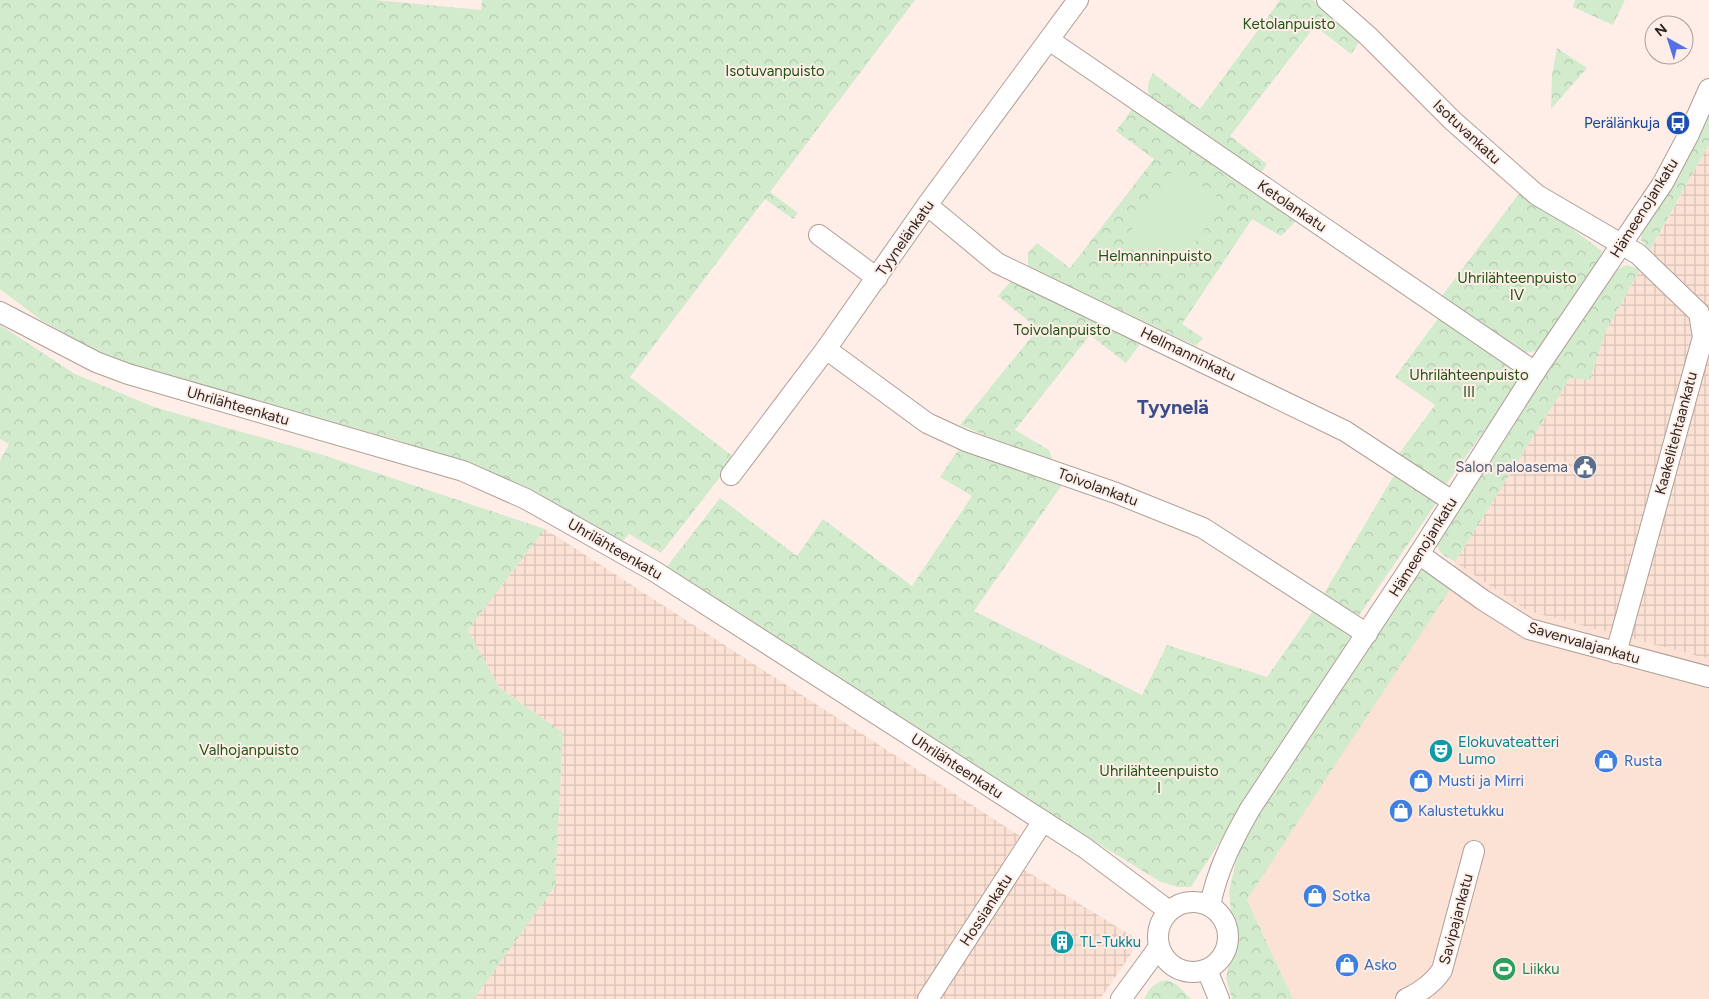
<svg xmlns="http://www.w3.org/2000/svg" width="1709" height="999" viewBox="0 0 1709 999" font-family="Figtree,sans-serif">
  <defs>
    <pattern id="industrial-grid" width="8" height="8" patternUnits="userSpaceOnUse" patternTransform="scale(1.25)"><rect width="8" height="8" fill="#fce1d5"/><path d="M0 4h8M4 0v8" fill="none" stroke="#d8c1b7"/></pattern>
    <pattern id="forest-crowns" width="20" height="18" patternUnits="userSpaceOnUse" patternTransform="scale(1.25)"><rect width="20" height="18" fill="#d2ebcd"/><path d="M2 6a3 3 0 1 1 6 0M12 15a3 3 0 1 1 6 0" fill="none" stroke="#b5cab0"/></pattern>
  </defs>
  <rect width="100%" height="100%" fill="#feeee7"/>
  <polygon fill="#fce1d5" points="1455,562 1529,611 1709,659 1709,999 1293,999 1247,900 1450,588"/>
  <g fill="url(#industrial-grid)">
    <polygon points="1709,144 1709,659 1528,611 1455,562 1570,378 1590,380 1605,333"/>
    <polygon points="545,529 1020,836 1005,858 1140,941 1100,999 474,999 555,886 563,733 499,687 468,630"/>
  </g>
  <g fill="url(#forest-crowns)">
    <polygon points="0,0 375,0 481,10 482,0 915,0 770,192 798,213 793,219 765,199 630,377 735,458 661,553 629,534 623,541 560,507 469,465 397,440 128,365 89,347 41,320 0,289"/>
    <path d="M1280,0H1313L1359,43L1351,54L1315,26L1230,136L1267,164L1259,176L1152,100C1146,90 1147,84 1153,73L1200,109Z"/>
    <polygon points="1575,0 1625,0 1613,25 1573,7"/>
    <polygon points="1557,48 1587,68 1551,109 1552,75"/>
    <polygon points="1133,108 1297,220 1281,236 1252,219 1182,324 1203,338 1196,346 1028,267 1028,253 1037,243 1070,268 1154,159 1116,131"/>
    <polygon points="1709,110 1709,144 1650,250 1641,240 1642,230"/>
    <polygon points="1521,191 1602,251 1597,265 1540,350 1521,354 1439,300"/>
    <path d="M1626,265L1640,269L1605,333L1590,380L1570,378L1455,562C1447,557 1437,553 1437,543L1537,384L1615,271Z"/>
    <polygon points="1012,280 1143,340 1126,363 1090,335 1015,430 1049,450 1054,464 960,425 1038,329 998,296"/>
    <polygon points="1440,316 1517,369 1518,383 1445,486 1398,455 1435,405 1395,377"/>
    <polygon points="0,325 75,374 154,407 320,454 545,529 468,630 499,687 563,733 555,886 474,999 0,999 0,461 9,444 0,439"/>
    <polygon points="961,446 1062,485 974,611 1142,695 1167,645 1267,677 1313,611 1351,636 1191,887 1177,887 1159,881 1018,794 665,569 720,498 797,556 823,519 912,586 972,496 940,477"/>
    <polygon points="1396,472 1437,502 1358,617 1322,597"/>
    <polygon points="1426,570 1451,588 1247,900 1293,999 1232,999 1226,978 1234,936 1229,893 1241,837 1417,572"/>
    <path d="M1166,980L1176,984L1191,999H1144C1149,988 1154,983 1166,980Z"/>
  </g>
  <polygon fill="#d2ebcd" points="1175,167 1224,201 1174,273 1125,239"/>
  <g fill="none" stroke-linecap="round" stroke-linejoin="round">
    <g stroke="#b09e96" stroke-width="22">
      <g id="minor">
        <polyline points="1327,0 1368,36 1453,121 1537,195 1638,254 1699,313 1703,337 1616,653"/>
        <polyline points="1049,40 1535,372"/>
        <polyline points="927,205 997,263 1345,431 1452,501"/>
        <polyline points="819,235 877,278"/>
        <polyline points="0,312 96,362 128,374 463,471 526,499 654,571 1085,848 1169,911"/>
        <polyline points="826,349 927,423 966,441 1116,493 1203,528 1367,634"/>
        <polyline points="731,475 826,349 930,201 1078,0"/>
        <polyline points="1419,554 1483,600 1529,629 1709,677"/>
        <circle cx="1193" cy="937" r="35"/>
        <path d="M1210,906C1217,870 1232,841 1250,809L1419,554L1535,372L1663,183L1689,134L1709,89"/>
        <polyline points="1207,970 1219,999"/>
        <polyline points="928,999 1043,821"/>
        <polyline points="1121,999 1159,947"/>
        <path d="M1406,999C1421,992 1433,984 1442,970L1474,851"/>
      </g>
    </g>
    <use href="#minor" stroke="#fff" stroke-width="20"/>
  </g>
  <defs>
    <g id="bus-disc" transform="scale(1.25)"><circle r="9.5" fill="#1a4fb4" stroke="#feeee7"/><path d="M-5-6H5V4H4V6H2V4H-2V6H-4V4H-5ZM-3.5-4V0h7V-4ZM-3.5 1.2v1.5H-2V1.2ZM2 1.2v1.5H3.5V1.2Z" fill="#fff"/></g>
    <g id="civic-disc" transform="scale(1.25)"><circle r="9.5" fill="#5c6f8a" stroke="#feeee7"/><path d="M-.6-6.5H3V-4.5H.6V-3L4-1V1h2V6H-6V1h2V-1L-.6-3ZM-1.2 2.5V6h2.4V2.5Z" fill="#fff"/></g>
    <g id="theatre-disc" transform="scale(1.25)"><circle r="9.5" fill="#0f9aa8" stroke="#feeee7"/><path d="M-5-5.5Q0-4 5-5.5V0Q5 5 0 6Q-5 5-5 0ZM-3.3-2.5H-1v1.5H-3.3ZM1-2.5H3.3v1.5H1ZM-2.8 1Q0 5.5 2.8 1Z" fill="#fff"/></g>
    <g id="shop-disc" transform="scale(1.25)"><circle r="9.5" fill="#3f7fe0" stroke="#feeee7"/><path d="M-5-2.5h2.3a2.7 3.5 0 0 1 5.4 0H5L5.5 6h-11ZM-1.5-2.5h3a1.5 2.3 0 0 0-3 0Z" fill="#fff"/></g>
    <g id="building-disc" transform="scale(1.25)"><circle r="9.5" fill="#0f9aa8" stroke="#feeee7"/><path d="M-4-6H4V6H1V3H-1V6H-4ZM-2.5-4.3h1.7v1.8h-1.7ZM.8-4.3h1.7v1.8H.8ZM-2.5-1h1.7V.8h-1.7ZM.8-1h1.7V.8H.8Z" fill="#fff"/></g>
    <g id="stadium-disc" transform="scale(1.25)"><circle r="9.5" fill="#2e9e5b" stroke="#feeee7"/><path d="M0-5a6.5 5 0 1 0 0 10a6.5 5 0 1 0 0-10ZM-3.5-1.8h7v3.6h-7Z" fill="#fff"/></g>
  </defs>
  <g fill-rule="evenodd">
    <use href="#bus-disc" x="1678" y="123"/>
    <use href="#civic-disc" x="1585" y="467"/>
    <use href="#theatre-disc" x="1441" y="751"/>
    <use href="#shop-disc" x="1606" y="761"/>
    <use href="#shop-disc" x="1421" y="781"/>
    <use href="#shop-disc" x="1401" y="811"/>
    <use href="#shop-disc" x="1315" y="896"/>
    <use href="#building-disc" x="1062" y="942"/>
    <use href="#shop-disc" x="1347" y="965"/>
    <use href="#stadium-disc" x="1504" y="969"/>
  </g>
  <g text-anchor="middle" stroke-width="4" stroke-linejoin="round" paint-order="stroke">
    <g font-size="15" fill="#215414" stroke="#feeee7">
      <text x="1289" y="29">Ketolanpuisto</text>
      <text x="775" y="76">Isotuvanpuisto</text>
      <text x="1155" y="261">Helmanninpuisto</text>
      <text x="1517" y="283">Uhrilähteenpuisto<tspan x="1517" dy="17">IV</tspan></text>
      <text x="1062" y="335">Toivolanpuisto</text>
      <text x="1469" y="380">Uhrilähteenpuisto<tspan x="1469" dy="17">III</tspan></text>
      <text x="249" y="755">Valhojanpuisto</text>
      <text x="1159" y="776">Uhrilähteenpuisto<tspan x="1159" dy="17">I</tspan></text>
    </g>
    <g font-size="15" fill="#164399" stroke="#feeee7" text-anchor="end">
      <text x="1660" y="128">Perälänkuja</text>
    </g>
    <g font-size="15" fill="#2e2723" stroke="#feeee7">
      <text transform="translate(1467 132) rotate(43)" y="5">Isotuvankatu</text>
      <text transform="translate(1292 206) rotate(34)" y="5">Ketolankatu</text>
      <text transform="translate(1644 208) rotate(-58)" y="5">Hämeenojankatu</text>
      <text transform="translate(905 238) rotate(-55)" y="5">Tyynelänkatu</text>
      <text transform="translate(1188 354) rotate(26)" y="5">Hellmanninkatu</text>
      <text transform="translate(238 406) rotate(16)" y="5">Uhrilähteenkatu</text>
      <text transform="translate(1676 433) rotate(-75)" y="5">Kaakelitehtaankatu</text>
      <text transform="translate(1098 487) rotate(20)" y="5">Toivolankatu</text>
      <text transform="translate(1423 547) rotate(-58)" y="5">Hämeenojankatu</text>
      <text transform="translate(615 549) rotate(30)" y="5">Uhrilähteenkatu</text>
      <text transform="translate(1584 643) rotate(16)" y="5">Savenvalajankatu</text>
      <text transform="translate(957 766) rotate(33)" y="5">Uhrilähteenkatu</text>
      <text transform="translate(986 910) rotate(-57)" y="5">Hossiankatu</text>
      <text transform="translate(1456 919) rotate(-75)" y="5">Savipajankatu</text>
    </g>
    <g font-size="15" fill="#4e5e75" stroke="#feeee7" text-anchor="end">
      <text x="1568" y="472">Salon paloasema</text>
    </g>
    <g font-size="15" fill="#0d838f" stroke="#feeee7" text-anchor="start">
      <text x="1458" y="747">Elokuvateatteri<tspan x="1458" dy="17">Lumo</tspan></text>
      <text x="1080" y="947">TL-Tukku</text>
    </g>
    <g font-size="15" fill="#366cbe" stroke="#feeee7" text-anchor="start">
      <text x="1624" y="766">Rusta</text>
      <text x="1438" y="786">Musti ja Mirri</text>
      <text x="1418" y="816">Kalustetukku</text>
      <text x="1332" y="901">Sotka</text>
      <text x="1364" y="970">Asko</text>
    </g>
    <g font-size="15" fill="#27864d" stroke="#feeee7" text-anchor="start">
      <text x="1522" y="974">Liikku</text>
    </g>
    <g font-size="20" font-weight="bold" fill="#3b4c88" stroke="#feeee7">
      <text x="1173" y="414">Tyynelä</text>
    </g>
  </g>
  <g transform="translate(1669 40) rotate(321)"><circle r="24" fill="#feeee7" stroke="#ab9e99"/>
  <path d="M0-4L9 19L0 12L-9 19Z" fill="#5471e6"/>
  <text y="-8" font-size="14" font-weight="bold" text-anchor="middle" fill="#2e2723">N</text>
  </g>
</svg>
